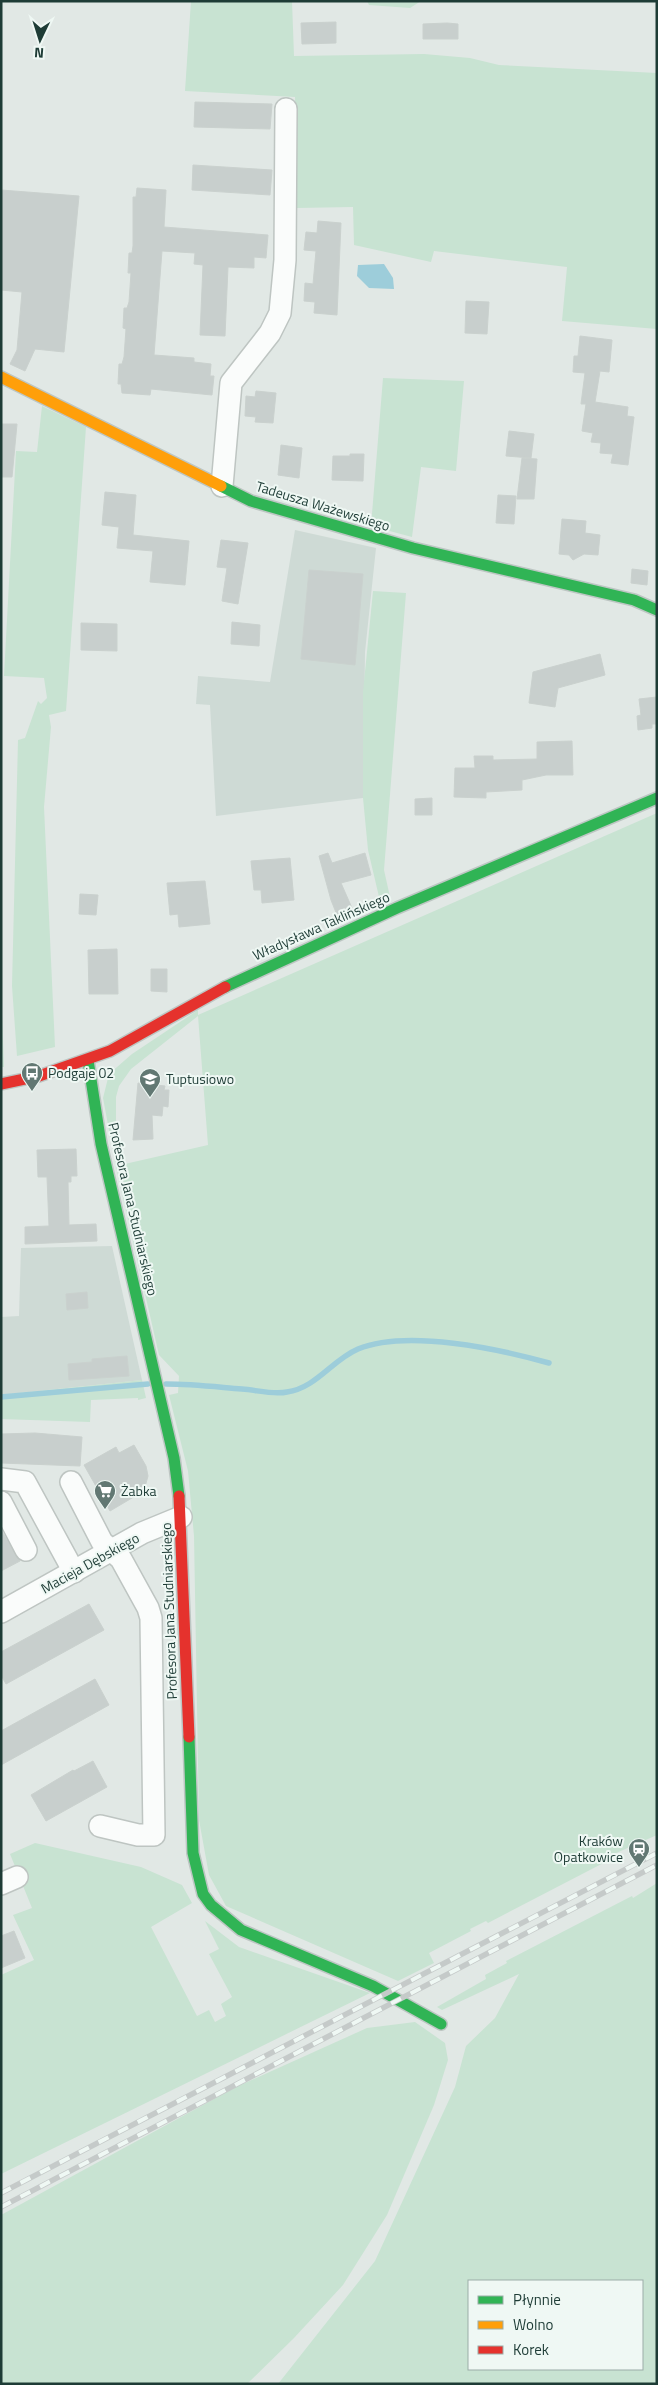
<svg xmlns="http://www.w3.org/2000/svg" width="658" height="2385" viewBox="0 0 658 2385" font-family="'Titillium Web',sans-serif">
  <rect width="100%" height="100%" fill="#e1e8e5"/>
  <g fill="#cedad5">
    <polygon points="295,530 376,548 365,652 363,798 216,816 210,705 196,704 198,676 270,682"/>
    <polygon points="112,1246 142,1380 1,1395 1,1317 19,1316 21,1248"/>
  </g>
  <g fill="#c8e3d2" fill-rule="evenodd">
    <polygon points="191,1 292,1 294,56 424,54 470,58 499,65 657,73 657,329 562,321 567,267 434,251 431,262 354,245 353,207 297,208 295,97 185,91"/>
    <polygon points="367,1 421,1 410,8 369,5"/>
    <polygon points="383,378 464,381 456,471 421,467 412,537 371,526"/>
    <polygon points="42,406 86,427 66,711 49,715 51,727 44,807 55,1047 17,1056 12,986 18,740 25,738 38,701 41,704 47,698 44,678 4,676 16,451 37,452"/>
    <polygon points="373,591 406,593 384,870 390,897 380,901 368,850 363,798 363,692"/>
    <path d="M657,813V1835L614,1854L615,1857L488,1923L486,1921L470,1929L471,1931L429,1953L434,1963L398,1981L226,1906L209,1875L199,1820L194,1536L188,1471L169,1395L178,1393L179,1376L159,1355L116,1167L103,1098L109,1074L132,1054L198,1010V1015ZM198,1016L208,1145L116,1166V1097L119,1086L131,1069Z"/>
    <polygon points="1,988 4,1067 1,1067"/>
    <polygon points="142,1380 146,1398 138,1400 138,1398 91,1400 90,1422 1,1419 1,1395"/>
    <polygon points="35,1843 141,1867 182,1885 192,1903 151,1927 197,2016 209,2010 215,2022 226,2016 221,2004 232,1997 209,1954 219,1949 205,1921 239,1947 370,1993 1,2174 1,1975 34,1960 13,1915 32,1908 10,1854"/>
    <path d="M657,1883V2384H278L375,2261L455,2087L466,2046L495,2018L519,1974L442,2010L437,2007L486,1979L485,1975L507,1963L506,1961L632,1896L633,1898ZM469,2281H642V2369H469Z"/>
    <polygon points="415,2022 445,2043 448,2060 434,2105 387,2215 343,2285 294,2338 247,2384 1,2384 1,2215 236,2087 367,2028"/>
  </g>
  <polygon fill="#9dcdda" points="384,264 393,278 394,289 369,288 357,276 358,265"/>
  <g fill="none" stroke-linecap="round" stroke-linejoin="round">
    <g stroke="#9dcdda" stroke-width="5.5">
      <path d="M166,1384C192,1384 217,1387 242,1389C257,1390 273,1395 287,1392C316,1388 332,1360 358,1349C407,1329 499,1349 549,1363"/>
      <polyline points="1,1397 148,1384"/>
    </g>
  </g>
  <g fill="#c8cfcd" stroke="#cad1ce">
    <polygon points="336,22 336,43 302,44 301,23"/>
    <polygon points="447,23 458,24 458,39 423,39 423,24"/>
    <polygon points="195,102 272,104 270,129 194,127"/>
    <polygon points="193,165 272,170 270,195 192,190"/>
    <polygon points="137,188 166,190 164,227 268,235 266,258 254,257 254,268 228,267 225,336 200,335 203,265 194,264 195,253 162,251 154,355 194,358 194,362 211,364 210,376 214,376 212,395 151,389 150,395 122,393 121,384 118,384 119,364 122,364 124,357 126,329 123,328 124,308 127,308 129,302 131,273 128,273 129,253 132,253 133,246 133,197 136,197"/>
    <polygon points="1,190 79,196 64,352 35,349 25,371 10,364 17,350 22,292 1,290"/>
    <polygon points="318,221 341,223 337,315 314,313 315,302 304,301 305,283 313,284 316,251 304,250 306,232 317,233"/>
    <polygon points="466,301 489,302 487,334 465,333"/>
    <polygon points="580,336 612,340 609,372 600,371 595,402 628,407 627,416 634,417 628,465 611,463 613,454 600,453 601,443 591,442 593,433 582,431 586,404 581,404 585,373 573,372 574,356 578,356"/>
    <polygon points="256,391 276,393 273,423 255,422 256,417 245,416 246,396 255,397"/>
    <polygon points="1,424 17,424 12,477 1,477"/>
    <polygon points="509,431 534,434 531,458 506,456"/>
    <polygon points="281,445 302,448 299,478 278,475"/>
    <polygon points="350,454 364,454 363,481 332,480 333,456 350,456"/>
    <polygon points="522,458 537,459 534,499 517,499"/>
    <polygon points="105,492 136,495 133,535 189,541 185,585 150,582 153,551 117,548 119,527 102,525"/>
    <polygon points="498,495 516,496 514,524 496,523"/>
    <polygon points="562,519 586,521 585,533 600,535 598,555 584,554 573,560 569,555 559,554"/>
    <polygon points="221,540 248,543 238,604 222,601 227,568 217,567"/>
    <polygon points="632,569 648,571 647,585 631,583"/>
    <polygon points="309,570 363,574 355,665 301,659"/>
    <polygon points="232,622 260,625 259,646 231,644"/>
    <polygon points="81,623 117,624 117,651 81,650"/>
    <polygon points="600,654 605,675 558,688 555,707 529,703 533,672"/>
    <polygon points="657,697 657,724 652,724 652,728 638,730 637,716 641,715 639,699"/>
    <polygon points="572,741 573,775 546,775 522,780 522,790 486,792 486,798 454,797 455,768 475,768 474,756 493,756 493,760 537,759 537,742"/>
    <polygon points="432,798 432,815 415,815 415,799"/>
    <polygon points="328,853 332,863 365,853 371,875 341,883 352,908 337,915 331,900 319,856"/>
    <polygon points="290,858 294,900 262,903 261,890 254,890 251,861"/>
    <polygon points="205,881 210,924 179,927 178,914 170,915 167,883"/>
    <polygon points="80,894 98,895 96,915 79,914"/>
    <polygon points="117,949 118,994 89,994 88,950"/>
    <polygon points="151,969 167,969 167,992 151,991"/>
    <polygon points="138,1083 165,1086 164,1090 169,1090 168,1107 163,1106 162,1116 152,1115 153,1139 133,1140"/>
    <polygon points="76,1149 77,1176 71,1176 71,1182 68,1182 69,1225 96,1224 97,1241 25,1244 25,1227 49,1226 47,1177 38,1177 37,1150"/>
    <polygon points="87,1292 88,1308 67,1310 66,1294"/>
    <polygon points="127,1356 129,1376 69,1380 68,1364 92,1362 92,1359"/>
    <polygon points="35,1433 82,1437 80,1466 1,1463 1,1434"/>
    <polygon points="134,1445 146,1466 148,1476 145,1487 135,1492 137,1495 110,1511 84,1465 116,1447 119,1453"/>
    <polygon points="1,1530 20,1561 1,1571"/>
    <polygon points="89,1604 104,1630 6,1684 1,1675 1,1652"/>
    <polygon points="95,1679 109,1705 1,1765 1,1731"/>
    <polygon points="93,1761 107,1787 46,1821 31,1795 73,1770 74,1771"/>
    <polygon points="14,1931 25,1958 1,1968 1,1936"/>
  </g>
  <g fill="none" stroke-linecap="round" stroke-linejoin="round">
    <g stroke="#bec5c2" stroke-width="24">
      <g id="street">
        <polyline points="222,486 231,383 270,333 280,313 285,260 286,109"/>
        <polyline points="1,1479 25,1482 74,1572"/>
        <polyline points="71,1482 102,1542 121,1559 148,1608 151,1618 154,1835 138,1835 100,1826"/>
        <polyline points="1,1502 26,1550"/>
        <polyline points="1,1612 142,1533 181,1517"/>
        <polyline points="1,1884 17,1877"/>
      </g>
    </g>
    <g stroke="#bdc6c3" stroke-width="14">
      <g id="fast">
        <polyline points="221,486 251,501 413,548 634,600 657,610"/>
        <polyline points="225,987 397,908 657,798"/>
        <polyline points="88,1060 101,1144 174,1458 179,1496"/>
        <polyline points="189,1737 193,1853 203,1894 211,1905 241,1930 373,1986 441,2024"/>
      </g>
    </g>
    <g stroke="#bdc6c3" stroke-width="14">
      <polyline id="slow" points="1,377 221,486"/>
    </g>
    <g stroke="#bdc6c3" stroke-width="14">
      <g id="jam">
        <polyline points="1,1084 39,1076 110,1051 225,987"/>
        <polyline points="179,1496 189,1737"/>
      </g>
    </g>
    <use href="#street" stroke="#fafcfb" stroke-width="21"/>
    <use href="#fast" stroke="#30b455" stroke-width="11"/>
    <use href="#slow" stroke="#ff9f0a" stroke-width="11"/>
    <use href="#jam" stroke="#e5322d" stroke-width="11"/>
    <g stroke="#c5cac9" stroke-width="5.5">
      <g id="rail">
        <polyline points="1,2193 657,1853"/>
        <polyline points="1,2207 657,1865"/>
      </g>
    </g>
    <use href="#rail" stroke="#eff8f4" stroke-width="4" stroke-dasharray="11" stroke-linecap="butt"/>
  </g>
  <defs>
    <g id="bus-pin" transform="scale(1.125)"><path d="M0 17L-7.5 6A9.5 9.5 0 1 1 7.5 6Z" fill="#627873" stroke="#eff8f4"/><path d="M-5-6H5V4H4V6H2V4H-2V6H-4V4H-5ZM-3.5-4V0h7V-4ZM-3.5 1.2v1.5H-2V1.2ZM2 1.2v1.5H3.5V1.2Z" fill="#fff"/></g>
    <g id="school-pin" transform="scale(1.125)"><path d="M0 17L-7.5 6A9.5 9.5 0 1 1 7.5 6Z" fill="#627873" stroke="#eff8f4"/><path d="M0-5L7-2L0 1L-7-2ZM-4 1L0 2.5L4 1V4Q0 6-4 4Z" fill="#fff"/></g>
    <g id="supermarket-pin" transform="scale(1.125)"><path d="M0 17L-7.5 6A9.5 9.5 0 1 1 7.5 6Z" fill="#627873" stroke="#eff8f4"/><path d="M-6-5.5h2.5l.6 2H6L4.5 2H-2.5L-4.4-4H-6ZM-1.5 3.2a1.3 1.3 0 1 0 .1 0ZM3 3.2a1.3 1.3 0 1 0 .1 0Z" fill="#fff"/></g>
    <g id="station-pin" transform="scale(1.125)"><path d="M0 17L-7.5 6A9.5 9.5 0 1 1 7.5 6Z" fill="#627873" stroke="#eff8f4"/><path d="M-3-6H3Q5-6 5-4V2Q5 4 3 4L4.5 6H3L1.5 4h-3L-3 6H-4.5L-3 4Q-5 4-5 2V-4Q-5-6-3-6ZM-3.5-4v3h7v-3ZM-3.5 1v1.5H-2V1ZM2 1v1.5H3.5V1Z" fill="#fff"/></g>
  </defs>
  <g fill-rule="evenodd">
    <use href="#bus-pin" x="32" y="1073"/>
    <use href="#school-pin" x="150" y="1079"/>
    <use href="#supermarket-pin" x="105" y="1491"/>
    <use href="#station-pin" x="639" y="1849"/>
  </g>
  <g text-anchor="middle" stroke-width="4" stroke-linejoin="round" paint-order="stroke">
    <g font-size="14" fill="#1e3c36" stroke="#eff8f4">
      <text transform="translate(323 506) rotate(17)" y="5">Tadeusza Ważewskiego</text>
      <text transform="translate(321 926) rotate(-24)" y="5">Władysława Taklińskiego</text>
      <text transform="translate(133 1209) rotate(77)" y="5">Profesora Jana Studniarskiego</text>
      <text transform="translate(90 1563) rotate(-29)" y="5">Macieja Dębskiego</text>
      <text transform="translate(169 1611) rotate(-92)" y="5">Profesora Jana Studniarskiego</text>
    </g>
    <g font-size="14" fill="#1e3c36" stroke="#eff8f4" text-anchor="start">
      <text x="48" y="1078">Podgaje 02</text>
      <text x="166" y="1084">Tuptusiowo</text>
      <text x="121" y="1496">Żabka</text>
      <text x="623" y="1846" text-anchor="end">Kraków<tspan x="623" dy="16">Opatkowice</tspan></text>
    </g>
  </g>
  <rect width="658" height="2385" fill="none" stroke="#1e3c36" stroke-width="5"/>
  <rect x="468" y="2280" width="175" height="90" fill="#eff8f4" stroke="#9bada8"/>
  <rect x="478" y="2296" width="25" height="8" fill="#30b455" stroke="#9bada8"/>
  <text x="513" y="2305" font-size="15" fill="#1e3c36">Płynnie</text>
  <rect x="478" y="2321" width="25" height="8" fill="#ff9f0a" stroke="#9bada8"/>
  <text x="513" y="2330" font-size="15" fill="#1e3c36">Wolno</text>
  <rect x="478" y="2346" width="25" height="8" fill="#e5322d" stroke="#9bada8"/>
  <text x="513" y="2355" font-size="15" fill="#1e3c36">Korek</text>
  <g transform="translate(40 40) rotate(184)" stroke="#eff8f4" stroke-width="4" paint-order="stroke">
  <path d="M0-4L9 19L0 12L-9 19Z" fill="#1e3c36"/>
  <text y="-8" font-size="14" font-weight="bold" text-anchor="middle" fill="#1e3c36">N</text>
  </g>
</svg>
